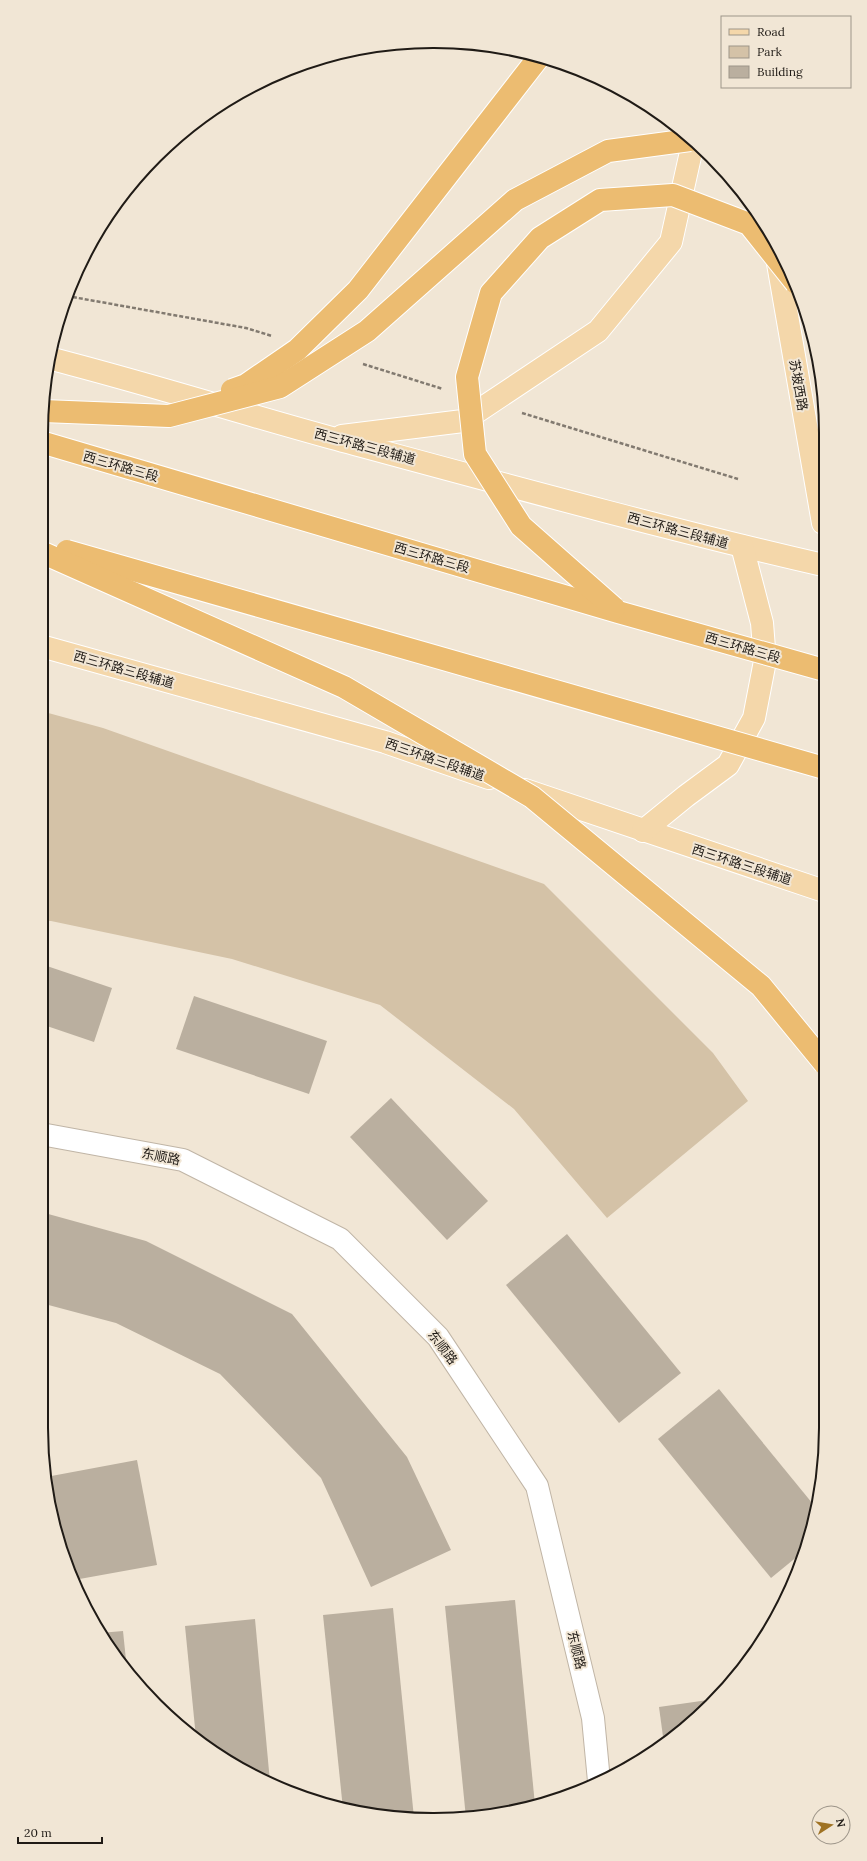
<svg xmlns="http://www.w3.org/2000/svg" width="867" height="1861" viewBox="0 0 867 1861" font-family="Lora,'Noto Sans SC',serif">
  <rect width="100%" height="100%" fill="#f1e6d5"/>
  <polygon fill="#d4c2a7" points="41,711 103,728 544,884 713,1053 748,1101 607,1218 514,1109 380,1005 232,959 51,921 41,921"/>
  <g fill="#baaf9f">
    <polygon points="41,964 112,988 94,1042 41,1024"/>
    <polygon points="194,996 327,1041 309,1094 176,1049"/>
    <polygon points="391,1098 488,1201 447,1240 350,1137"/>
    <polygon points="41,1212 146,1241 292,1314 407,1457 451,1550 371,1587 321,1478 220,1374 116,1323 41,1303"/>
    <polygon points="567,1234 681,1373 619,1423 506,1285"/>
    <polygon points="719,1389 817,1509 804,1551 771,1578 658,1439"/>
    <polygon points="137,1460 157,1565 74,1580 62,1554 49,1504 46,1477"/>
    <polygon points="515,1600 535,1805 485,1817 466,1818 445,1606"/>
    <polygon points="393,1608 414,1818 357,1812 343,1809 323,1615"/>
    <polygon points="255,1619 270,1782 237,1768 196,1738 185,1626"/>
    <polygon points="123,1631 127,1670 100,1633"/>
    <polygon points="715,1699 673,1739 664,1744 659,1707"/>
  </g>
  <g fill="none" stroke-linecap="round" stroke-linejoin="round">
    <g stroke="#c0b5a6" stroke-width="24">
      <polyline id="minor" points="41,1134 183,1160 340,1239 438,1337 537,1486 593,1718 599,1781"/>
    </g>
    <g stroke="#fff" stroke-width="24">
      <g id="major">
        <polyline points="776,252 823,523"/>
        <path d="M48,358C143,382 237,412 332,438C495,482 658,527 823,565"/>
        <polyline points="342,436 463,421 598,331 671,242 693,143"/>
        <polyline points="41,646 385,742 489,778"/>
        <polyline points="525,790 824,891"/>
        <polyline points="643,831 686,796 728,765 754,718 765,661 762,623 742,546"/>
      </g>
    </g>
    <g stroke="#827a70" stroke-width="2.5" stroke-dasharray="4 2" stroke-linecap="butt">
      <polyline points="67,296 246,328 272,336"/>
      <polyline points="363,364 443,389"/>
      <polyline points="522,413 738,479"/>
    </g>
    <use href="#minor" stroke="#fff" stroke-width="22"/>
    <use href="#major" stroke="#f4d7aa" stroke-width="22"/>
    <g stroke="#fff" stroke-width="24" stroke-linecap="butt">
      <g id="highway-bridge">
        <polyline points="232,390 246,385 297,350 358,290 539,57"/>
        <polyline points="43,411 169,416 280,387 367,331 515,200 608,151 690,140"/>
        <polyline points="41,442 618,612 824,670"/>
        <polyline points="67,551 824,768"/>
        <polyline points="41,552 344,687 532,797 761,986 825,1064"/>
        <polyline points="614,608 521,526 475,454 467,377 491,293 540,238 600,200 673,195 749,224 796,283"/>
      </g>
    </g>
    <use href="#highway-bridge" stroke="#ecbc71" stroke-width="22"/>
  </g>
  <g text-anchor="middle" stroke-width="4" stroke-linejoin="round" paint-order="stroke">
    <g font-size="13" fill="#201b16" stroke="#f1e6d5">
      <text transform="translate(799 385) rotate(80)" y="5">苏坡西路</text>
      <text transform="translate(365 446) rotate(15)" y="5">西三环路三段辅道</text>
      <text transform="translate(121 466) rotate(16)" y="5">西三环路三段</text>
      <text transform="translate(678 530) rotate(15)" y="5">西三环路三段辅道</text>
      <text transform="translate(432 557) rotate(16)" y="5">西三环路三段</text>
      <text transform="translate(743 647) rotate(16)" y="5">西三环路三段</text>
      <text transform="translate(124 669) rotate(16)" y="5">西三环路三段辅道</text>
      <text transform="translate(435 759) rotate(19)" y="5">西三环路三段辅道</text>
      <text transform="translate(742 864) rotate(18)" y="5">西三环路三段辅道</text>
      <text transform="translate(161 1156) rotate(11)" y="5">东顺路</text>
      <text transform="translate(443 1347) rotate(53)" y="5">东顺路</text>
      <text transform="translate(577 1650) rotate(76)" y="5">东顺路</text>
    </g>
  </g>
  <path d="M0 0H867V1861H0ZM433 48H434A385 385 0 0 1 819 433V1428A385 385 0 0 1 434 1813H433A385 385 0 0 1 48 1428V433A385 385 0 0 1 433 48Z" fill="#f1e6d5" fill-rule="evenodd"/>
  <path fill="none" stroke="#201b16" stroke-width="2" d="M433 48H434A385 385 0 0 1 819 433V1428A385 385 0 0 1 434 1813H433A385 385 0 0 1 48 1428V433A385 385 0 0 1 433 48Z"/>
  <rect x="721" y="16" width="130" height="72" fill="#f1e6d5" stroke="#9d9589"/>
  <rect x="729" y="29" width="20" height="6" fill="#f4d7aa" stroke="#9d9589"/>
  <text x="757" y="36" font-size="12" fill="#201b16">Road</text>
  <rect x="729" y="46" width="20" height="12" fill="#d4c2a7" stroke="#9d9589"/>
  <text x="757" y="56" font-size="12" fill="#201b16">Park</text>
  <rect x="729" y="66" width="20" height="12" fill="#baaf9f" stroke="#9d9589"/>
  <text x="757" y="76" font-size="12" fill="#201b16">Building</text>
  <g transform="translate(831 1825) rotate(78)"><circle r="19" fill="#f1e6d5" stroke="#9d9589"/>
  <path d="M0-3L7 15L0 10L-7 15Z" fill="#9f7223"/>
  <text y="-6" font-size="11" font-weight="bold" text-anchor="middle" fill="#201b16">N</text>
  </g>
  <path d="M18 1837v6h84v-6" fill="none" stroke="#201b16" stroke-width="2"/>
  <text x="24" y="1837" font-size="12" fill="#201b16" stroke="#f1e6d5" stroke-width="3" paint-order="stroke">20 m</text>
</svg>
